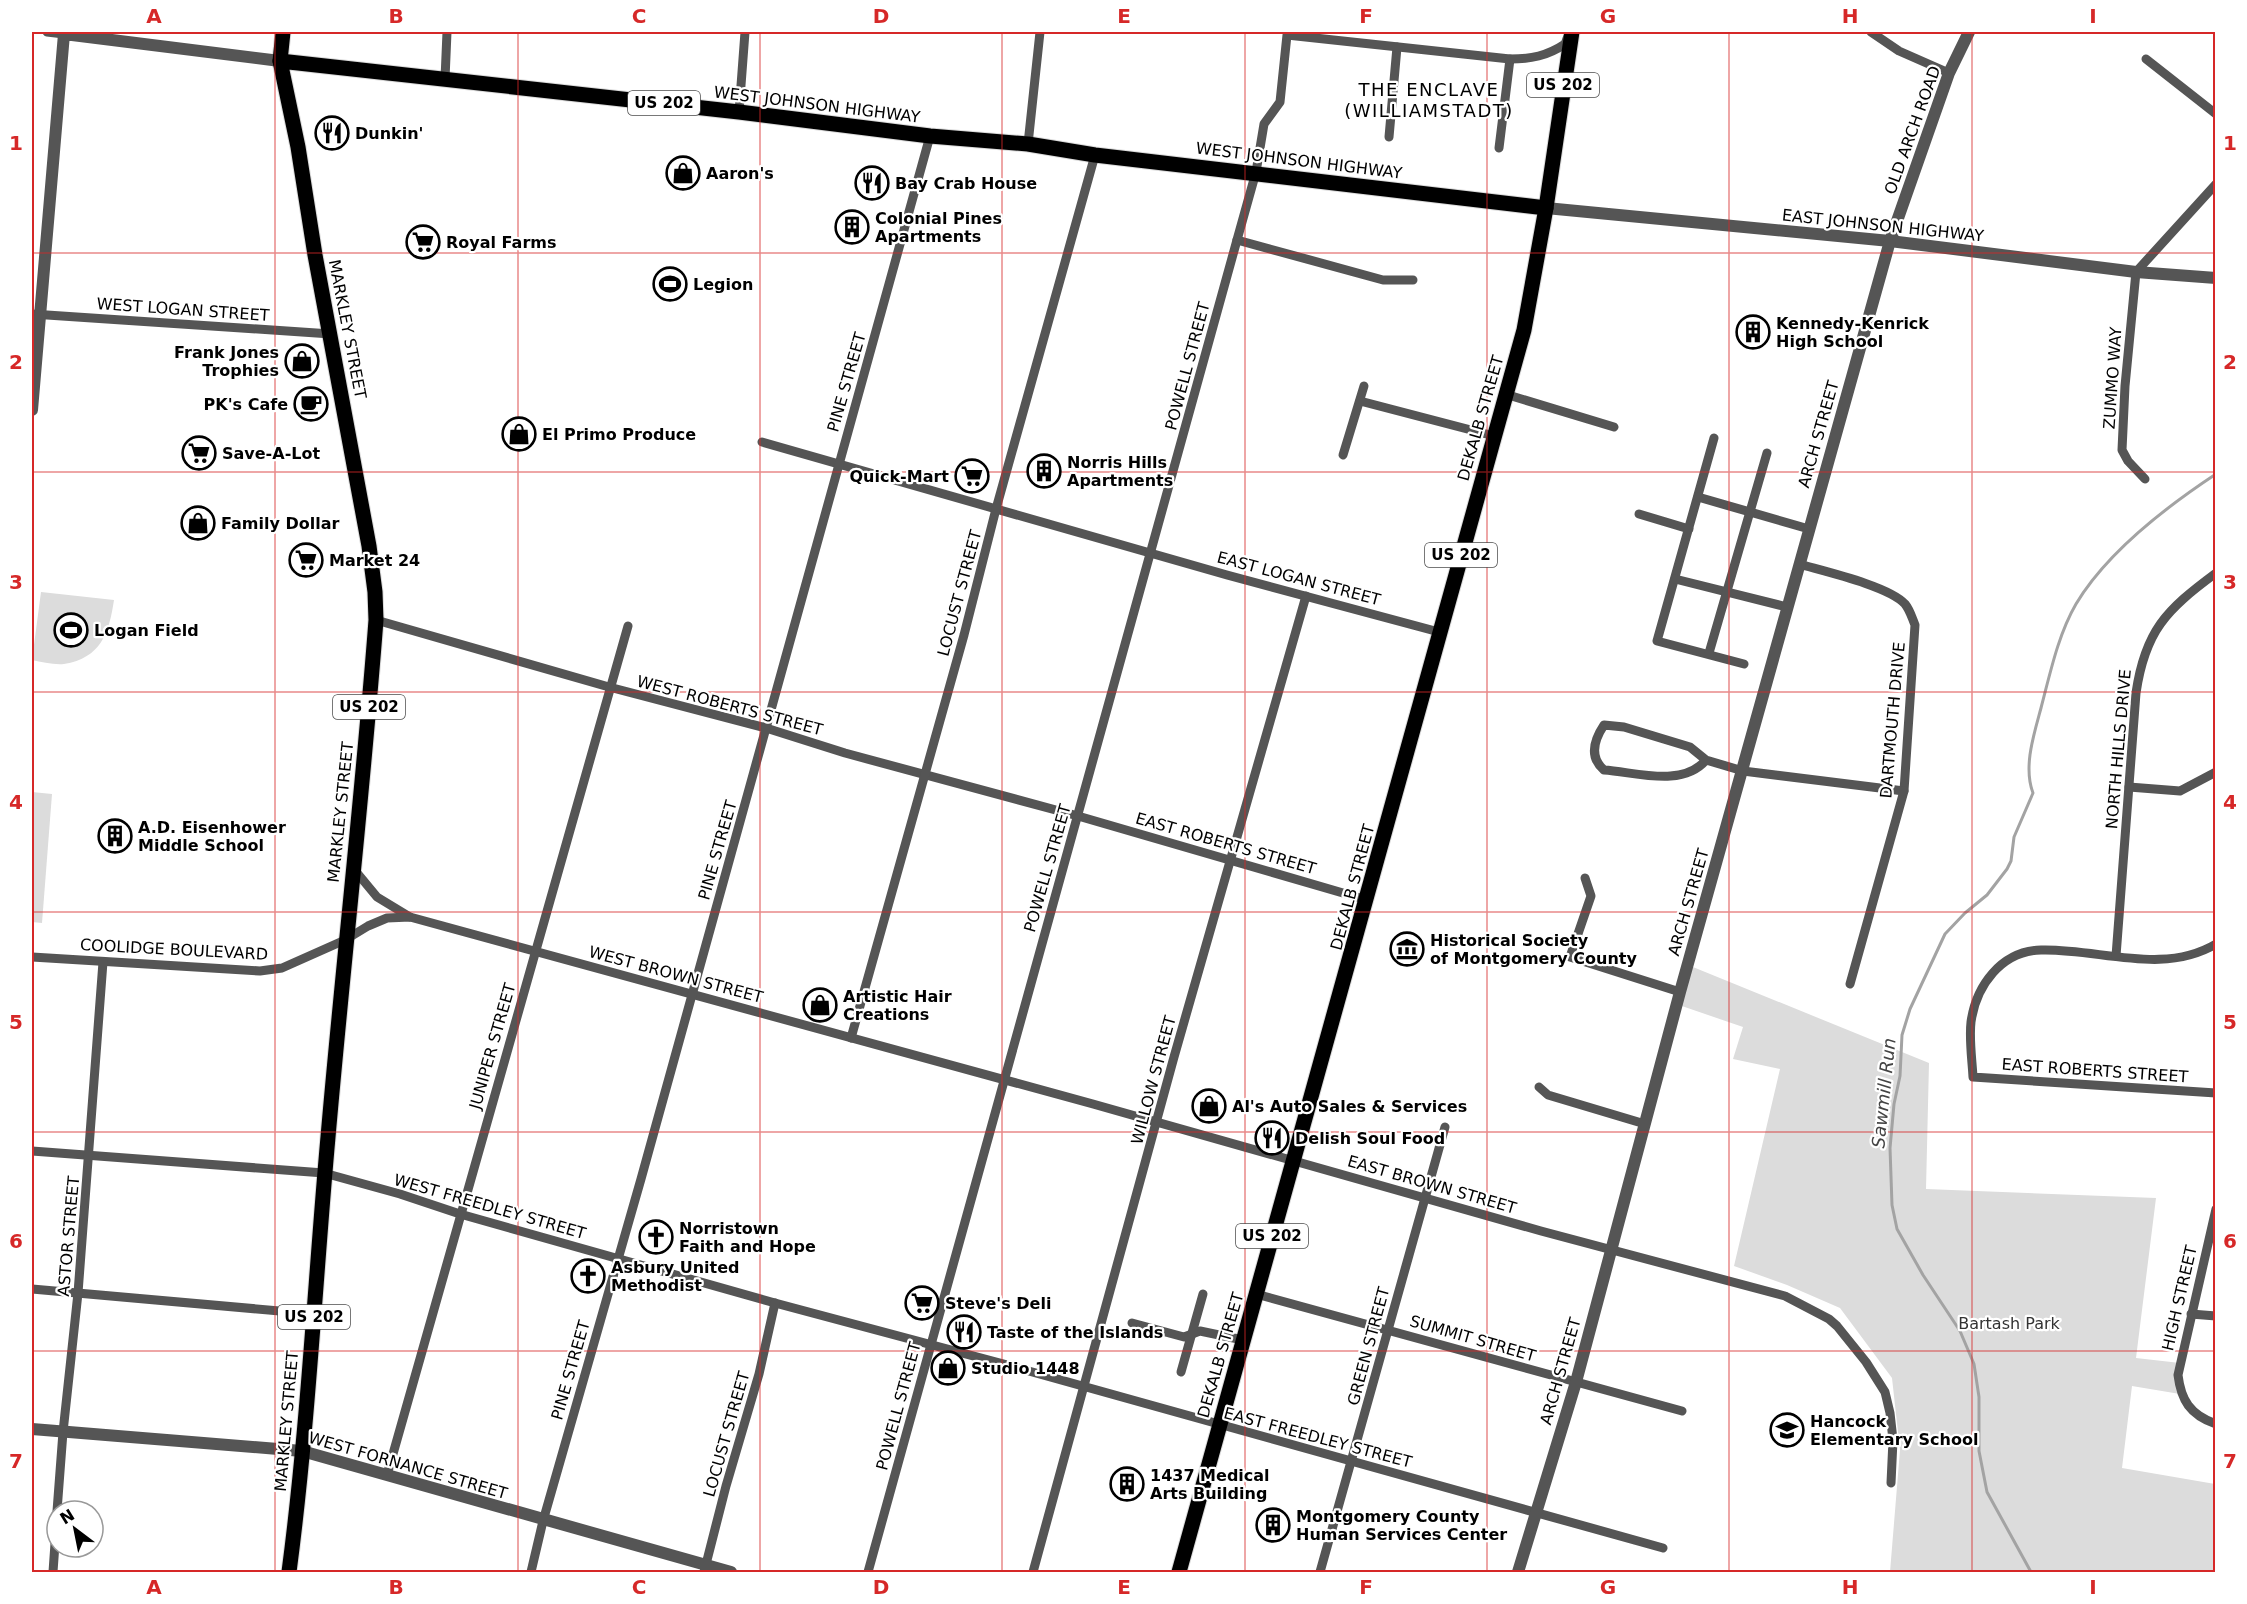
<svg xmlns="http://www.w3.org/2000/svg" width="2247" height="1604" viewBox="0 0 2247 1604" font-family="'DejaVu Sans',sans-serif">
  <rect width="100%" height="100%" fill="#fff"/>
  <g fill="#dcdcdc">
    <path d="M41,592L114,600C109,633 101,658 64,664C54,665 42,662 32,660Z"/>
    <polygon points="32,792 52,794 42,923 32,922"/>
    <polygon points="1688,965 1929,1063 1926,1189 2156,1198 2136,1358 2180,1363 2180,1394 2132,1386 2122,1468 2215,1484 2215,1572 1890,1572 1900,1450 1892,1378 1840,1308 1787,1285 1734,1266 1780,1069 1733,1059 1743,1027 1676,1004"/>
  </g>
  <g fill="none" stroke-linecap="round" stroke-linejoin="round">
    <path stroke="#a3a3a3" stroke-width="3" d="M2031,1572L1987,1492L1979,1451V1397L1974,1364L1960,1331L1923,1275L1897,1229L1892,1205L1890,1148L1894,1104L1900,1076L1902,1035L1910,1009L1945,934L1965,913L1987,895L2007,869L2011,861L2014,837L2033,793C2023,767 2034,734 2041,708C2050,674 2058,635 2076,604C2107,552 2166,507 2216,474"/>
    <g stroke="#dbdbdb" stroke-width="17">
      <polyline id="primary" points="280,61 283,32"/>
    </g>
    <g stroke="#dbdbdb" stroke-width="17">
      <g id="trunk">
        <path d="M289,1572C308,1428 315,1282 328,1137C343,964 363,792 376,620L375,592L369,546L315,255L298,147L280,61L739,112L930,136L1028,144L1095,155L1546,208"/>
        <polyline points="1179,1572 1524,330 1546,208 1572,32"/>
      </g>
    </g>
    <g stroke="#555" stroke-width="9">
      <polyline points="47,32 64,34"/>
      <polyline points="1871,32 1899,51 1949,73"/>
      <polyline points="2146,59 2216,114"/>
      <polyline points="445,79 447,32"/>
      <polyline points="739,112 745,32"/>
      <polyline points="1389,137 1397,47"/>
      <polyline points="1028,144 1040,32"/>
      <polyline points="1499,148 1510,59"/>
      <polyline points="1237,240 1383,280 1413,280"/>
      <polyline points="32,314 331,334"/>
      <polyline points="1505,394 1614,427"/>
      <polyline points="1360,401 1494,436"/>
      <polyline points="1714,438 1657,641 1744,664"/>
      <polyline points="762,442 1227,575 1439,632"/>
      <polyline points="1343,455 1364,386"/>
      <polyline points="2145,479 2128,461 2122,450 2125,386 2136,272 2216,184"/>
      <polyline points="1698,497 1809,529"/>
      <polyline points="1639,514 1689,529"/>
      <path d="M1799,564C1823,571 1889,586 1905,604C1910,610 1912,618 1915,625L1904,791L1850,984"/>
      <polyline points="1675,579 1787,607"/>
      <polyline points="376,620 609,687 766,728 845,753 1078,816 1367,900"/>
      <polyline points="1709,653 1767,453"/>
      <path d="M1706,760C1682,788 1636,772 1604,770C1589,757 1594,740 1604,725L1624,727L1690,747L1706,760L1743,771L1904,791"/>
      <polyline points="2129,787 2180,791 2216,772"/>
      <polyline points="353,868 377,897 410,917"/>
      <polyline points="1585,878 1591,896 1570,957 1680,992"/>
      <path d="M2216,944C2162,976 2098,948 2041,950C2001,951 1976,986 1971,1022C1969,1039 1972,1059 1973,1077L2216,1093"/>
      <path d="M2116,956L2136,693C2145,631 2166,610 2216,573"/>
      <polyline points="32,957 260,971 282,968 345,940 368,926 387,918 410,917 1093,1104 1541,1231 1785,1296 1829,1319 1837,1326 1866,1362 1885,1392 1890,1413 1893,1440 1891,1483"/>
      <polyline points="851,1038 964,635 996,509 1095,155"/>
      <polyline points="1539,1087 1548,1095 1645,1124"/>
      <polyline points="32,1151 324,1173 400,1194 460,1214 775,1303 1018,1368 1663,1548"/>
      <path d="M2216,1209L2178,1375C2181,1400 2190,1415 2216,1424"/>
      <polyline points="32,1289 314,1314"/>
      <polyline points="1256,1294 1682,1411"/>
      <polyline points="2191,1314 2216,1316"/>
      <polyline points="1132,1323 1184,1337 1200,1331 1243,1340"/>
      <polyline points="1181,1372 1203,1294"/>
      <polyline points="387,1475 628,626"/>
      <polyline points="57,1511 63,1432 78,1293 103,962"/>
      <polyline points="53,1572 57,1515"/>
      <polyline points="531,1572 543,1521 641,1179 930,136"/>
      <polyline points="704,1572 726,1486 759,1374 775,1303"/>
      <path d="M868,1572L1237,240L1256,172L1264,124L1280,102L1287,35L1510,59C1531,59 1547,56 1565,44L1568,36"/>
      <polyline points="1033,1572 1174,1057 1306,596"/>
      <polyline points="1320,1572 1445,1127"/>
    </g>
    <g stroke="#555" stroke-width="12">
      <polyline points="1546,208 1890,241 2136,272 2216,278"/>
      <polyline points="32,410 64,34 280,61"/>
      <polyline points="32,1429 302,1451 731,1572"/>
      <polyline points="1518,1572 1576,1382 1680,992 1890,241 1949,73 1969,32"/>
    </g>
    <use href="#primary" stroke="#000" stroke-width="15"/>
    <use href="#trunk" stroke="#000" stroke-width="15"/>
  </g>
  <path fill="none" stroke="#d62828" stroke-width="1.5" stroke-opacity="0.55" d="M275,32V1572M518,32V1572M760,32V1572M1002,32V1572M1245,32V1572M1487,32V1572M1729,32V1572M1972,32V1572M32,253H2216M32,472H2216M32,692H2216M32,912H2216M32,1132H2216M32,1351H2216"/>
  <defs>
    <g id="restaurant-ring" transform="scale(1.725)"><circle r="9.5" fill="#fff" stroke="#000" stroke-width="1.5"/><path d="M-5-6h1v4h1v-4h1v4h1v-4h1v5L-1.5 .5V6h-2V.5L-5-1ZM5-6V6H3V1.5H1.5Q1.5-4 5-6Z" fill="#000"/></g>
    <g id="shop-ring" transform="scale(1.725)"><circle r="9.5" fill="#fff" stroke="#000" stroke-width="1.5"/><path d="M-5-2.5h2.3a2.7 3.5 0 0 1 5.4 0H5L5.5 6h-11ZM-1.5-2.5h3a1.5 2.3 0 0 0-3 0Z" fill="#000"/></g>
    <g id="building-ring" transform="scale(1.725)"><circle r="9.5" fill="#fff" stroke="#000" stroke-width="1.5"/><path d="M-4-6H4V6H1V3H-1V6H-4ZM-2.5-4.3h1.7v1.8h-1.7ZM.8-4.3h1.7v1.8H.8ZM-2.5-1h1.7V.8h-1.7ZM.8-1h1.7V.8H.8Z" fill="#000"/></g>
    <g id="supermarket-ring" transform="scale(1.725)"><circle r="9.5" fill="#fff" stroke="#000" stroke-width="1.5"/><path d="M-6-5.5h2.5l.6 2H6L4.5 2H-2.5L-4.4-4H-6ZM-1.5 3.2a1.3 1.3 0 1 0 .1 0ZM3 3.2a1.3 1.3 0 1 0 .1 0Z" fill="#000"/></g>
    <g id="stadium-ring" transform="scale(1.725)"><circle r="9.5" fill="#fff" stroke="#000" stroke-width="1.5"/><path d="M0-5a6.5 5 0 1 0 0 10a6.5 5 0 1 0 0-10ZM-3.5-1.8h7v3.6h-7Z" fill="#000"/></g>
    <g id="cafe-ring" transform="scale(1.725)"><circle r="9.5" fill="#fff" stroke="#000" stroke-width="1.5"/><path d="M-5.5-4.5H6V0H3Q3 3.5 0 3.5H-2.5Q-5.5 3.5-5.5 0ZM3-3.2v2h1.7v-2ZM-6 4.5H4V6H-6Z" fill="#000"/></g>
    <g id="museum-ring" transform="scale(1.725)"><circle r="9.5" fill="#fff" stroke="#000" stroke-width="1.5"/><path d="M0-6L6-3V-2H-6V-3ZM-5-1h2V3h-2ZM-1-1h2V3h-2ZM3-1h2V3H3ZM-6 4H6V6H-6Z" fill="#000"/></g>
    <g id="church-ring" transform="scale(1.725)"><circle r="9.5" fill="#fff" stroke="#000" stroke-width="1.5"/><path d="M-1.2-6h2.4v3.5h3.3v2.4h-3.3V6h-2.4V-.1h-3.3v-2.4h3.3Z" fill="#000"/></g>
    <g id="school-ring" transform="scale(1.725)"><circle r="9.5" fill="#fff" stroke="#000" stroke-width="1.5"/><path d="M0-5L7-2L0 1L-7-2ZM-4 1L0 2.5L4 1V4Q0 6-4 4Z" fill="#000"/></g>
  </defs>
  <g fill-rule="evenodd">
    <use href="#restaurant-ring" x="332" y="133"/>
    <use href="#shop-ring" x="683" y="173"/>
    <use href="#restaurant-ring" x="872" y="183"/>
    <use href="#building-ring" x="852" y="227"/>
    <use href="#supermarket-ring" x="423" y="242"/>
    <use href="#stadium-ring" x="670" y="284"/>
    <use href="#building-ring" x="1753" y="332"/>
    <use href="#shop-ring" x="302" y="361"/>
    <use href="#cafe-ring" x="311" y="404"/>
    <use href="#shop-ring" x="519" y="434"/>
    <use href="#supermarket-ring" x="199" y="453"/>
    <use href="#building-ring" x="1044" y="471"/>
    <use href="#supermarket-ring" x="972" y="476"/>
    <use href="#shop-ring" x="198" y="523"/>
    <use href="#supermarket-ring" x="306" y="560"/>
    <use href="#stadium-ring" x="71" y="630"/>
    <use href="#building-ring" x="115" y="836"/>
    <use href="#museum-ring" x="1407" y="949"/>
    <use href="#shop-ring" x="820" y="1005"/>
    <use href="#shop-ring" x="1209" y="1106"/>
    <use href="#restaurant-ring" x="1272" y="1138"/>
    <use href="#church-ring" x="656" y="1237"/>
    <use href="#church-ring" x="588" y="1276"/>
    <use href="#supermarket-ring" x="922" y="1303"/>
    <use href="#restaurant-ring" x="964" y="1332"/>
    <use href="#shop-ring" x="948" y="1368"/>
    <use href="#school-ring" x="1787" y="1430"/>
    <use href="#building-ring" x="1127" y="1484"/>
    <use href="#building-ring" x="1273" y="1525"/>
  </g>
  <g text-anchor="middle" stroke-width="4.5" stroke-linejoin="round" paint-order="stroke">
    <g fill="#fff" stroke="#4c4c4c" stroke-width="1.5">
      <rect x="1527" y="73" width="72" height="24" rx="4.5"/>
      <rect x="628" y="91" width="72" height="24" rx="4.5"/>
      <rect x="1425" y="543" width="72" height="24" rx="4.5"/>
      <rect x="333" y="695" width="72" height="24" rx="4.5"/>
      <rect x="1236" y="1224" width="72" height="24" rx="4.5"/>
      <rect x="278" y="1305" width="72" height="24" rx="4.5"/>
    </g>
    <g font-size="15" font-weight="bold" fill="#000">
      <text x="1563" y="90">US 202</text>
      <text x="664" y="108">US 202</text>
      <text x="1461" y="560">US 202</text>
      <text x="369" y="712">US 202</text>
      <text x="1272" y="1241">US 202</text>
      <text x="314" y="1322">US 202</text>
    </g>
    <g font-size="16" fill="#000" stroke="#fff">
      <text transform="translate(817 104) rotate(7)" y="6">WEST JOHNSON HIGHWAY</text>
      <text transform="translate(1912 130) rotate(-70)" y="6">OLD ARCH ROAD</text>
      <text transform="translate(1299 160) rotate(7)" y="6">WEST JOHNSON HIGHWAY</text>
      <text transform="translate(1883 225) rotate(6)" y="6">EAST JOHNSON HIGHWAY</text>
      <text transform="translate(183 309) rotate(4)" y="6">WEST LOGAN STREET</text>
      <text transform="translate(348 329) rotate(79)" y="6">MARKLEY STREET</text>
      <text transform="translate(1187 366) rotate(-75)" y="6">POWELL STREET</text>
      <text transform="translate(2112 378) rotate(-86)" y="6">ZUMMO WAY</text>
      <text transform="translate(846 382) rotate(-74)" y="6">PINE STREET</text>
      <text transform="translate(1480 418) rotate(-74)" y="6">DEKALB STREET</text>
      <text transform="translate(1818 434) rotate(-74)" y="6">ARCH STREET</text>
      <text transform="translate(1299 578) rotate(15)" y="6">EAST LOGAN STREET</text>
      <text transform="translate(959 593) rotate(-75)" y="6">LOCUST STREET</text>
      <text transform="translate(730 705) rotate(15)" y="6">WEST ROBERTS STREET</text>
      <text transform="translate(1892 720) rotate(-85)" y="6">DARTMOUTH DRIVE</text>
      <text transform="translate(2118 749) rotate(-85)" y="6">NORTH HILLS DRIVE</text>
      <text transform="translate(340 812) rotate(-84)" y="6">MARKLEY STREET</text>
      <text transform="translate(1226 843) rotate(16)" y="6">EAST ROBERTS STREET</text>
      <text transform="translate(717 850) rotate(-74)" y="6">PINE STREET</text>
      <text transform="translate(1047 868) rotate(-74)" y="6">POWELL STREET</text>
      <text transform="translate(1352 887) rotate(-75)" y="6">DEKALB STREET</text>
      <text transform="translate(1688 902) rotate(-74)" y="6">ARCH STREET</text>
      <text transform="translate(174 949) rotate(3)" y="6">COOLIDGE BOULEVARD</text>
      <text transform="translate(676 974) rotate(15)" y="6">WEST BROWN STREET</text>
      <text transform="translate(492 1046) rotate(-74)" y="6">JUNIPER STREET</text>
      <text transform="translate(2095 1070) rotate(4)" y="6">EAST ROBERTS STREET</text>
      <text transform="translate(1153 1080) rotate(-75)" y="6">WILLOW STREET</text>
      <text transform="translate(1432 1184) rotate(16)" y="6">EAST BROWN STREET</text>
      <text transform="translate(490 1206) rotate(16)" y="6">WEST FREEDLEY STREET</text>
      <text transform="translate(68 1236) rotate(-85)" y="6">ASTOR STREET</text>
      <text transform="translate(2179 1298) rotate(-77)" y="6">HIGH STREET</text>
      <text transform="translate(1473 1338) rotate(16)" y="6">SUMMIT STREET</text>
      <text transform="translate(1368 1346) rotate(-75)" y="6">GREEN STREET</text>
      <text transform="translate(1220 1355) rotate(-74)" y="6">DEKALB STREET</text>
      <text transform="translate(570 1370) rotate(-74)" y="6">PINE STREET</text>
      <text transform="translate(1560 1371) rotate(-74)" y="6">ARCH STREET</text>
      <text transform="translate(898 1406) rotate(-75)" y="6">POWELL STREET</text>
      <text transform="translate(286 1421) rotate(-85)" y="6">MARKLEY STREET</text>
      <text transform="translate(726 1434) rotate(-74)" y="6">LOCUST STREET</text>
      <text transform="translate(1318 1437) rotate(15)" y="6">EAST FREEDLEY STREET</text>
      <text transform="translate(408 1465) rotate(16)" y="6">WEST FORNANCE STREET</text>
    </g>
    <g font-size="16" font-weight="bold" fill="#000" stroke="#fff" text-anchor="start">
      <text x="355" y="139">Dunkin'</text>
      <text x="706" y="179">Aaron's</text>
      <text x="895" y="189">Bay Crab House</text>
      <text x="875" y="224">Colonial Pines<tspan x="875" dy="18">Apartments</tspan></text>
      <text x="446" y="248">Royal Farms</text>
      <text x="693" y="290">Legion</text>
      <text x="1776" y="329">Kennedy-Kenrick<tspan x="1776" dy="18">High School</tspan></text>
      <text x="279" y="358" text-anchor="end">Frank Jones<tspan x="279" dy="18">Trophies</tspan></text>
      <text x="288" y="410" text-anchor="end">PK's Cafe</text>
      <text x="542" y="440">El Primo Produce</text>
      <text x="222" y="459">Save-A-Lot</text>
      <text x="1067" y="468">Norris Hills<tspan x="1067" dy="18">Apartments</tspan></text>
      <text x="949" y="482" text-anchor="end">Quick-Mart</text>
      <text x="221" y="529">Family Dollar</text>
      <text x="329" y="566">Market 24</text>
      <text x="94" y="636">Logan Field</text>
      <text x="138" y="833">A.D. Eisenhower<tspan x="138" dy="18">Middle School</tspan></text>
      <text x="1430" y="946">Historical Society<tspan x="1430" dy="18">of Montgomery County</tspan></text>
      <text x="843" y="1002">Artistic Hair<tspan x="843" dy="18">Creations</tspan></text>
      <text x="1232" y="1112">Al's Auto Sales &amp; Services</text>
      <text x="1295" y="1144">Delish Soul Food</text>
      <text x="679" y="1234">Norristown<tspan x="679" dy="18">Faith and Hope</tspan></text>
      <text x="611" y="1273">Asbury United<tspan x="611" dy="18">Methodist</tspan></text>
      <text x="945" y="1309">Steve's Deli</text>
      <text x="987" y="1338">Taste of the Islands</text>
      <text x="971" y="1374">Studio 1448</text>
      <text x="1810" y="1427">Hancock<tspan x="1810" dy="18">Elementary School</tspan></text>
      <text x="1150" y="1481">1437 Medical<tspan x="1150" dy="18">Arts Building</tspan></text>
      <text x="1296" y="1522">Montgomery County<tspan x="1296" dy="18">Human Services Center</tspan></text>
    </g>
    <g font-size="16" fill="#333" stroke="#fff">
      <text x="2009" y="1329">Bartash Park</text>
    </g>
    <g font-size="18" letter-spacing="1.5" fill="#000" stroke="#fff">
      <text x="1429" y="96">THE ENCLAVE<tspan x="1429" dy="21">(WILLIAMSTADT)</tspan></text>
    </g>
    <g font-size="18" font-style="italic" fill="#444" stroke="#fff">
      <text transform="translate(1884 1093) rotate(-84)" y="6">Sawmill Run</text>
    </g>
  </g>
  <rect width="2247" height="1604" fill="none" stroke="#ffffff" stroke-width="66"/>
  <g transform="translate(75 1529) rotate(328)"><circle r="28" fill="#ffffff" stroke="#999999" stroke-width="1.5"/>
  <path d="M0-4.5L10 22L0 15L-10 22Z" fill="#000000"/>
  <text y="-9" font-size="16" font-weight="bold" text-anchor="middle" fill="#000000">N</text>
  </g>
  <rect x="33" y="33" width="2181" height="1538" fill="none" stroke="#d62828" stroke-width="2"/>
  <g font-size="20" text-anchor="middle" font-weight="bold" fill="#d62828">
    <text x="154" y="23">A</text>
    <text x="396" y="23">B</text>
    <text x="639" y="23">C</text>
    <text x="881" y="23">D</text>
    <text x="1124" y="23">E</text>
    <text x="1366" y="23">F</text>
    <text x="1608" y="23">G</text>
    <text x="1850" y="23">H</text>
    <text x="2093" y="23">I</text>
    <text x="16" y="150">1</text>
    <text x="2230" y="150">1</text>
    <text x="16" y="369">2</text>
    <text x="2230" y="369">2</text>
    <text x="16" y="589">3</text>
    <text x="2230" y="589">3</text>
    <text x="16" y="809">4</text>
    <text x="2230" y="809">4</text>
    <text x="16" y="1029">5</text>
    <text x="2230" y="1029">5</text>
    <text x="16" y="1248">6</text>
    <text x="2230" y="1248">6</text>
    <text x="16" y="1468">7</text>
    <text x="2230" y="1468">7</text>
    <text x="154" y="1594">A</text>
    <text x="396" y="1594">B</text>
    <text x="639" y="1594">C</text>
    <text x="881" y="1594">D</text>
    <text x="1124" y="1594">E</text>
    <text x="1366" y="1594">F</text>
    <text x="1608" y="1594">G</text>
    <text x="1850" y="1594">H</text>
    <text x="2093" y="1594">I</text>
  </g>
</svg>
